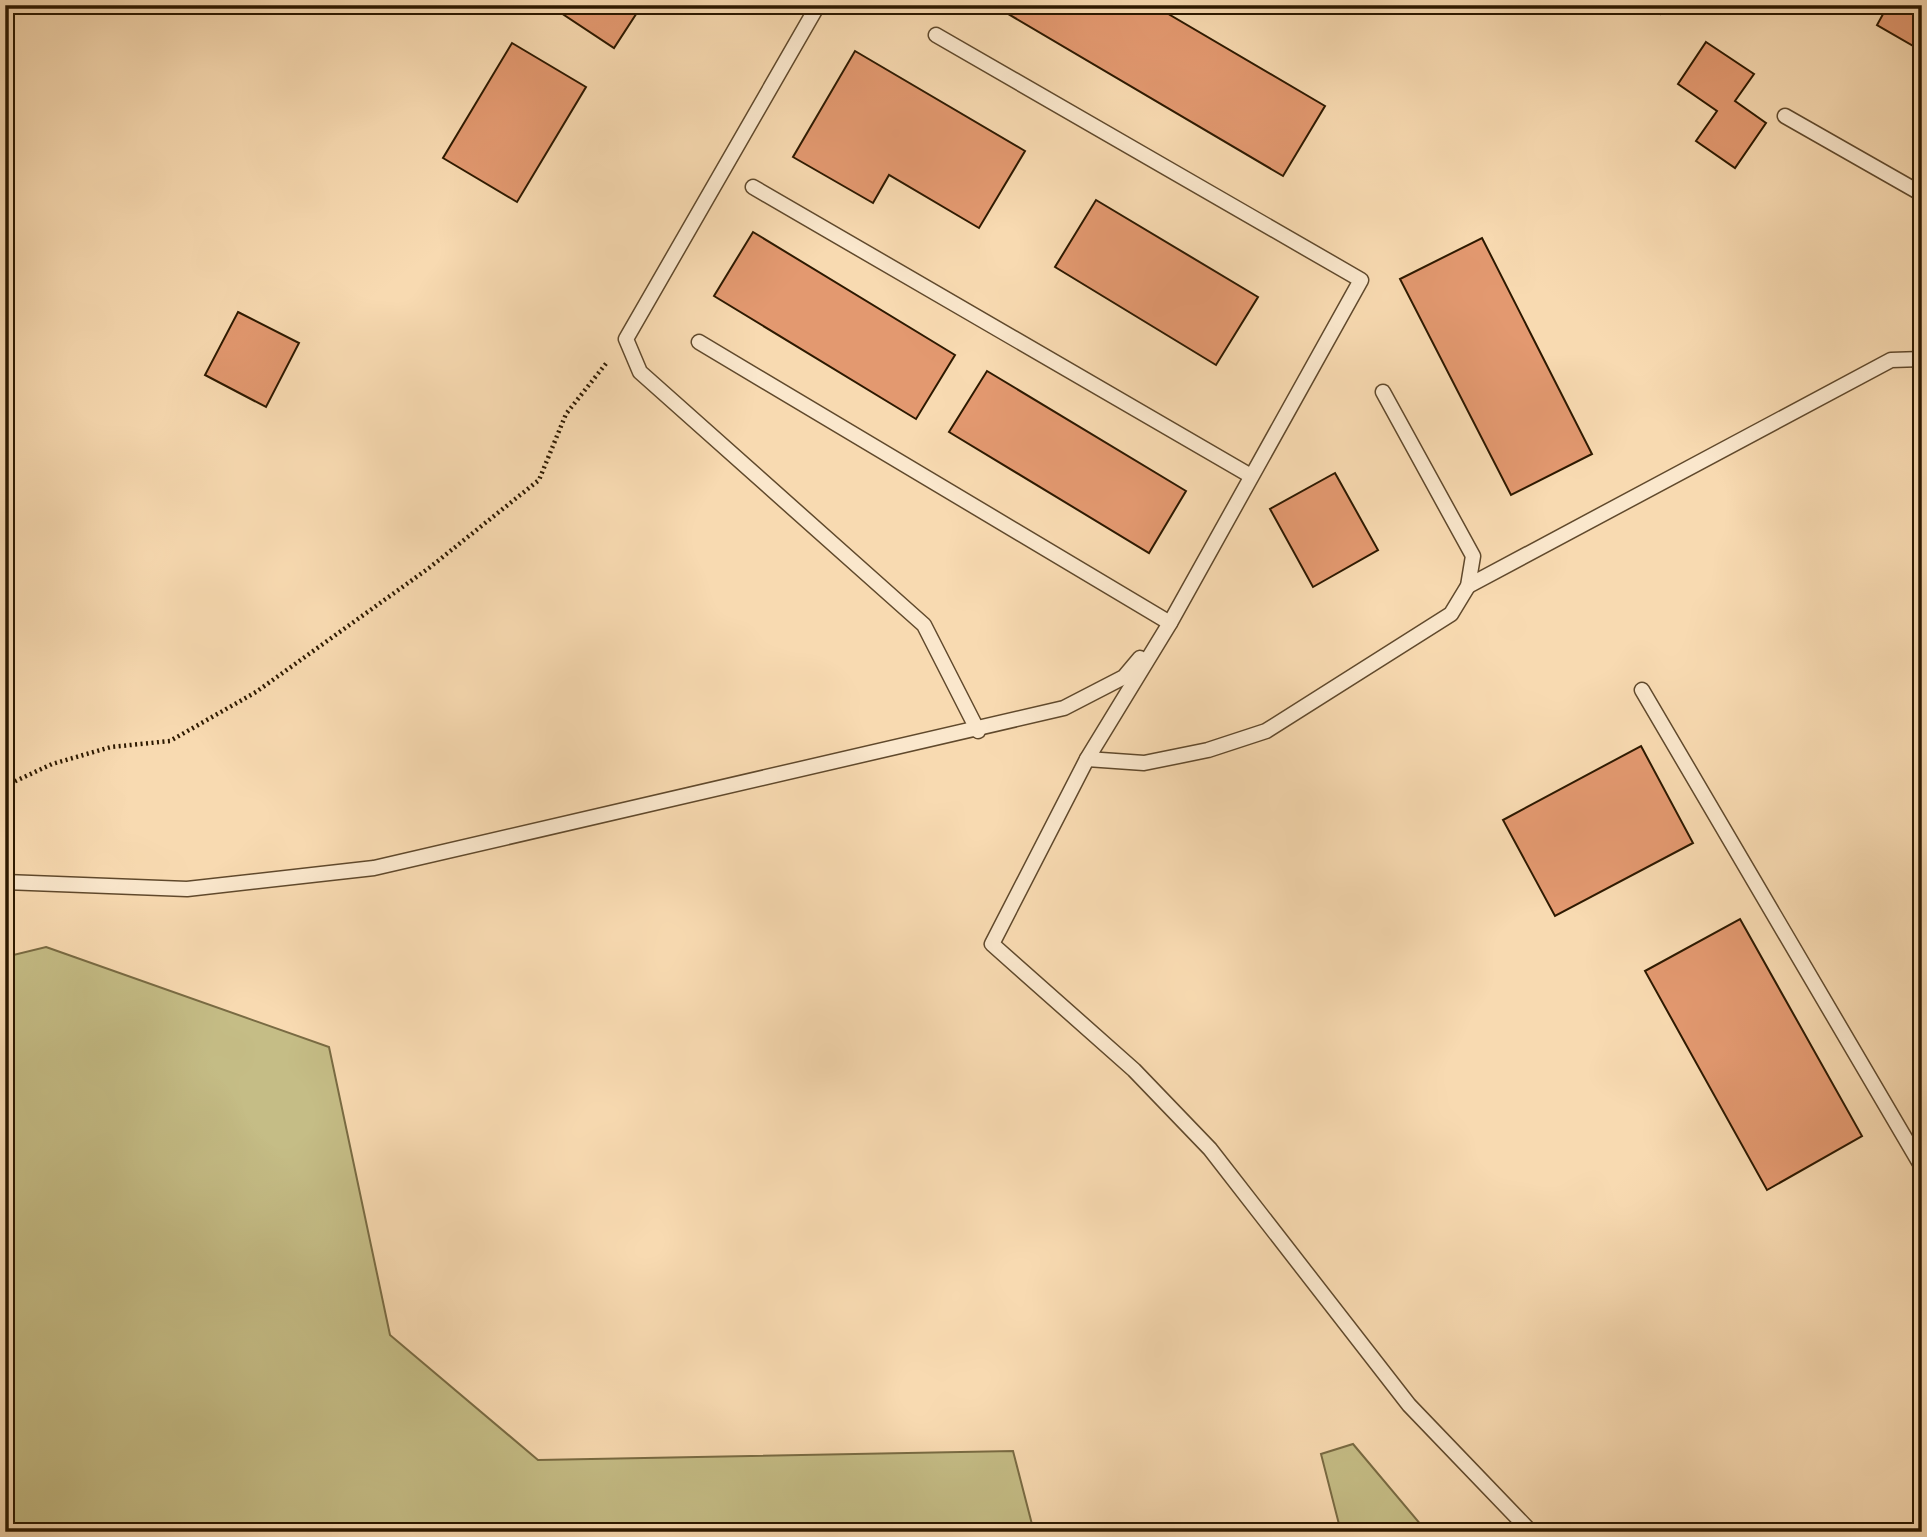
<svg xmlns="http://www.w3.org/2000/svg" width="1927" height="1537" viewBox="0 0 1927 1537" font-family="'Gentium Book Plus',serif">
  <rect width="100%" height="100%" fill="#f8dab1"/>
  <filter id="stains"><feTurbulence type="fractalNoise" baseFrequency=".00286" numOctaves="4"/><feColorMatrix values="0 0 0 0 .2 0 0 0 0 .09 0 0 0 0 .02 0 0 0 .5 -.17"/></filter>
  <radialGradient id="worn" r=".72"><stop offset=".6" stop-color="#630" stop-opacity="0"/><stop offset="1" stop-color="#630" stop-opacity=".3"/></radialGradient>
  <g fill="#c5bd86" stroke="#796b43" stroke-width="2">
    <polygon points="46,947 329,1047 390,1335 538,1460 1013,1451 1034,1532 5,1532 5,957"/>
    <polygon points="1353,1444 1427,1532 1341,1532 1321,1454"/>
  </g>
  <g fill="#e39970" stroke="#2d1900" stroke-width="2">
    <polygon points="549,5 642,5 614,48"/>
    <polygon points="993,5 1153,5 1325,106 1283,176"/>
    <polygon points="1658,5 1685,5 1661,14"/>
    <polygon points="1888,5 1922,5 1922,51 1877,25"/>
    <polygon points="1706,42 1754,74 1735,101 1766,123 1735,168 1696,141 1717,111 1678,84"/>
    <polygon points="512,43 586,87 517,202 443,158"/>
    <polygon points="855,51 1025,151 979,228 889,175 873,203 793,157"/>
    <polygon points="1096,200 1258,297 1216,365 1055,267"/>
    <polygon points="753,232 955,355 916,419 714,296"/>
    <polygon points="1482,238 1592,454 1511,495 1400,279"/>
    <polygon points="238,312 299,343 266,407 205,375"/>
    <polygon points="987,371 1186,491 1149,553 949,432"/>
    <polygon points="1335,473 1378,550 1313,587 1270,509"/>
    <polygon points="1641,746 1693,843 1555,916 1503,820"/>
    <polygon points="1740,919 1862,1136 1767,1190 1645,971"/>
  </g>
  <g fill="none" stroke-linecap="round" stroke-linejoin="round">
    <g stroke="#60492c" stroke-width="17">
      <g id="lane">
        <polyline points="818,5 626,339 640,372 924,625 978,731"/>
        <polyline points="936,35 1361,280 1170,623 1087,759 992,944 1134,1070 1210,1149 1409,1405 1531,1532"/>
        <polyline points="1785,116 1922,194"/>
        <polyline points="753,187 1251,476"/>
        <polyline points="699,342 1170,623"/>
        <polyline points="1468,586 1891,360 1922,359"/>
        <polyline points="1642,690 1922,1167"/>
        <polyline points="1087,759 1144,763 1208,750 1266,731 1451,614 1468,586 1473,556 1383,392"/>
        <polyline points="5,882 187,889 374,868 1064,708 1124,677 1140,658"/>
      </g>
    </g>
    <polyline stroke="#2d1900" stroke-width="4.5" stroke-dasharray="2 3.5" stroke-linecap="butt" points="5,786 52,764 111,747 170,741 256,692 429,568 539,480 566,414 608,361"/>
    <use href="#lane" stroke="#fae7cc" stroke-width="14"/>
  </g>
  <rect width="1927" height="1537" fill="none" stroke="#f8dab1" stroke-width="28"/>
  <rect x="7" y="7" width="1913" height="1523" fill="none" stroke="#2d1900" stroke-width="3.5"/>
  <rect x="14" y="14" width="1899" height="1509" fill="none" stroke="#2d1900" stroke-width="2"/>
  <rect width="100%" height="100%" filter="url(#stains)"/>
  <rect width="100%" height="100%" fill="url(#worn)"/>
</svg>
